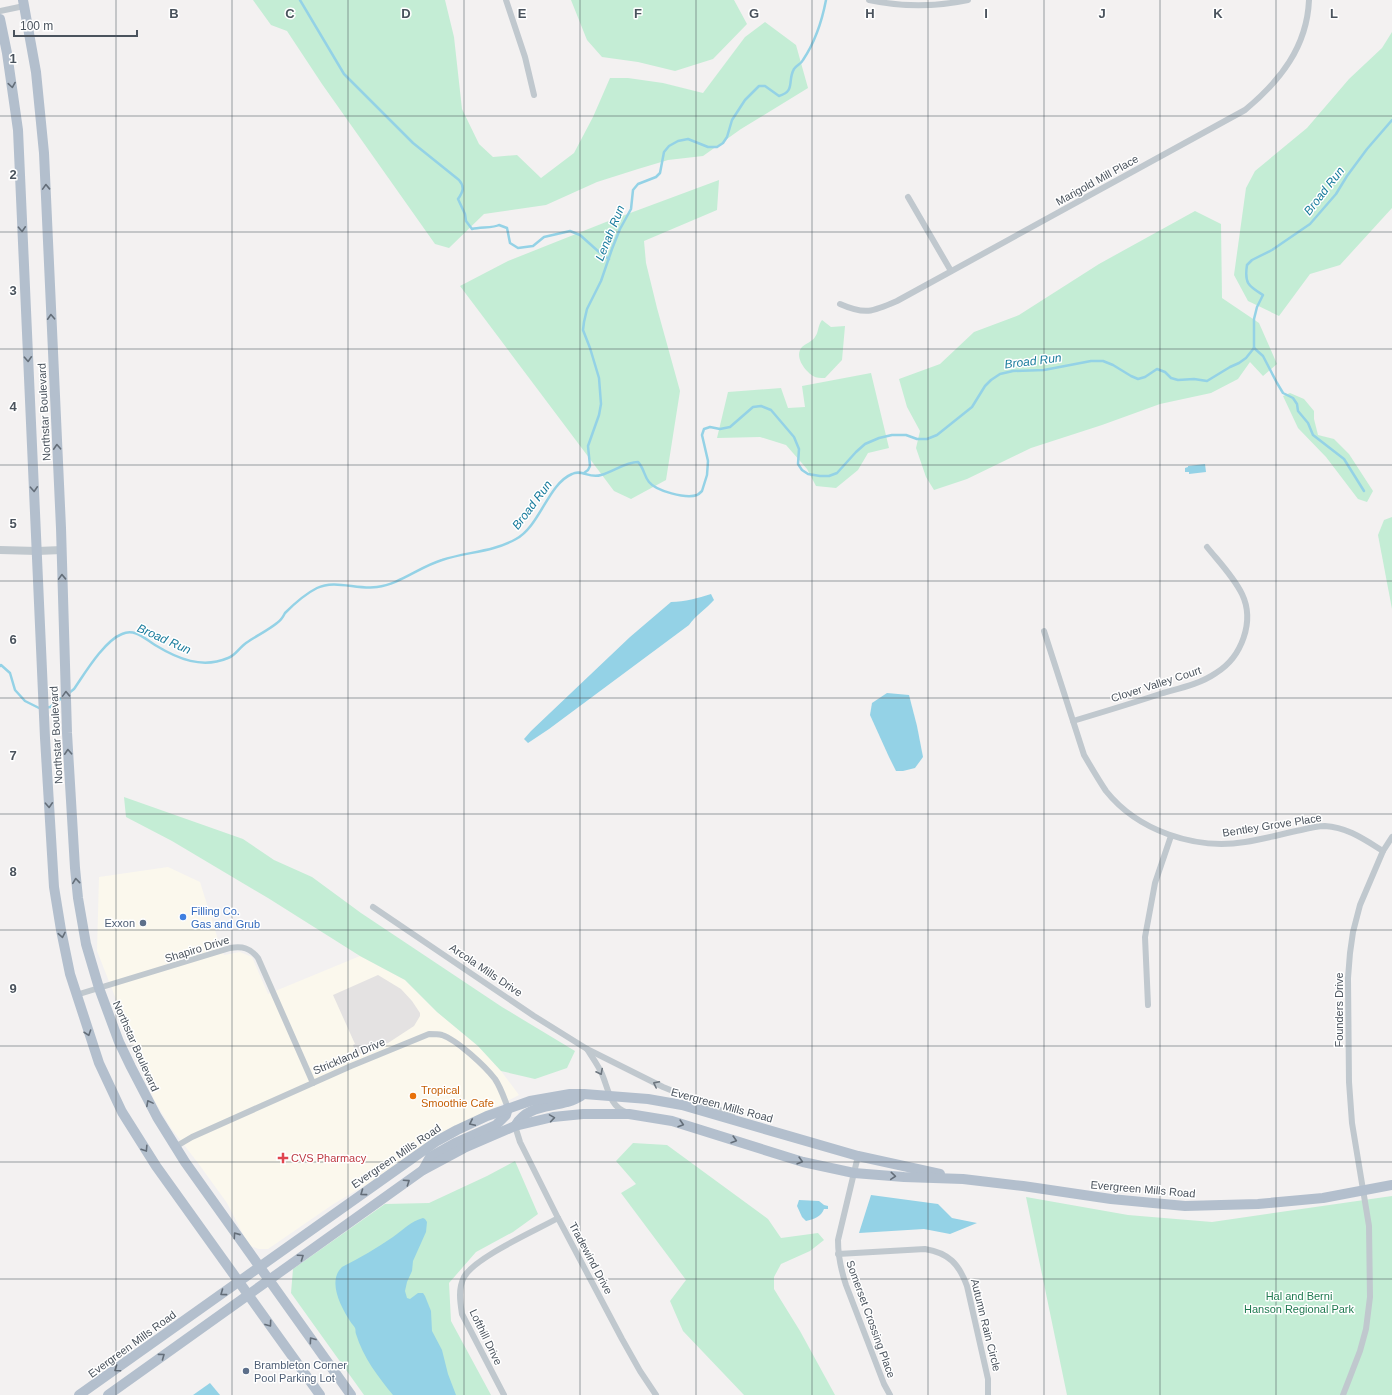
<svg xmlns="http://www.w3.org/2000/svg" width="1392" height="1395" viewBox="0 0 1392 1395" font-family="Arial,sans-serif">
  <rect width="100%" height="100%" fill="#f3f1f1"/>
  <polygon fill="#fbf8ed" points="168,867 200,882 220,946 224,955 240,952 252,957 268,994 360,956 405,980 437,1012 478,1046 501,1071 519,1095 428,1142 367,1184 332,1205 268,1249 259,1249 250,1246 244,1236 227,1203 198,1163 171,1128 154,1100 144,1070 97,951 99,877"/>
  <polygon fill="#e4e2e2" points="378,975 401,989 412,1001 420,1013 420,1016 414,1026 388,1043 362,1054 356,1052 353,1045 355,1044 333,995"/>
  <g fill="#c4edd5">
    <polygon points="253,0 445,0 454,37 462,109 479,144 493,157 517,155 541,178 574,153 593,117 610,78 628,78 663,83 703,93 745,37 765,22 796,45 808,88 741,129 703,156 668,160 638,169 597,182 546,205 484,214 449,248 435,244 322,84 287,31 271,25"/>
    <polygon points="571,0 734,0 747,24 713,59 675,71 638,62 602,57 587,40"/>
    <polygon points="1392,32 1392,208 1340,265 1310,274 1279,316 1248,301 1234,275 1246,188 1255,171 1307,128 1349,79 1382,48"/>
    <polygon points="719,180 717,210 644,241 646,263 657,308 680,391 666,480 631,499 614,491 460,286 508,261 606,222"/>
    <polygon points="1195,211 1221,224 1222,298 1259,323 1277,364 1263,376 1250,362 1238,379 1211,393 1160,404 1102,425 1031,448 967,479 934,490 926,477 916,448 920,431 907,407 899,379 940,364 974,332 1019,315 1099,264"/>
    <path d="M822,320L831,327L845,326L842,360L825,378C821,378 816,378 813,376C804,370 794,356 802,347C806,343 812,342 815,337C819,332 817,327 822,320Z"/>
    <polygon points="871,373 889,448 868,453 858,470 836,488 816,486 807,469 786,445 760,437 717,438 728,392 781,388 788,408 805,407 802,386"/>
    <polygon points="1290,393 1304,399 1314,411 1314,419 1318,435 1334,439 1349,454 1373,491 1367,502 1358,499 1326,457 1298,428 1283,396"/>
    <polygon points="1392,517 1392,609 1378,535 1384,520"/>
    <polygon points="124,797 243,839 274,860 312,877 361,913 502,1007 575,1051 567,1068 535,1079 501,1071 478,1046 437,1012 405,980 360,956 268,898 172,841 126,817"/>
    <polygon points="633,1143 667,1145 768,1219 781,1238 818,1233 824,1240 810,1251 781,1264 774,1277 774,1289 800,1331 835,1395 744,1395 683,1331 670,1301 686,1280 621,1193 636,1184 616,1161"/>
    <polygon points="515,1161 538,1214 513,1232 476,1252 449,1283 451,1321 491,1395 364,1395 291,1293 293,1269 385,1204 429,1203 487,1176"/>
    <polygon points="1392,1196 1392,1395 1067,1395 1026,1197 1128,1215 1212,1222"/>
  </g>
  <g fill="#94d2e6">
    <polygon points="1205,464 1206,472 1189,474 1189,472 1185,472 1185,468 1188,467 1188,466"/>
    <path d="M711,594L714,600C706,609 695,616 689,625L549,729L528,743L524,739L531,731L630,637L671,602C685,602 698,598 711,594Z"/>
    <polygon points="887,693 909,695 917,726 923,757 915,768 903,771 896,771 889,757 870,715 872,703"/>
    <polygon points="871,1195 938,1204 952,1218 977,1223 950,1234 924,1229 859,1233"/>
    <path d="M799,1200L819,1201L824,1205L828,1206V1209H824C821,1217 814,1219 806,1221L802,1217L797,1206Z"/>
    <path d="M423,1218L425,1219L427,1222L426,1232L413,1261L412,1271L407,1282L405,1291L407,1298L410,1299L418,1293H423L425,1296L431,1311L432,1331L442,1350L448,1374L456,1395H393C378,1377 363,1357 356,1334C355,1332 356,1330 355,1328C354,1326 351,1323 350,1321C341,1307 327,1281 342,1267C360,1258 377,1248 393,1237C403,1230 411,1221 423,1218Z"/>
    <polygon points="210,1383 220,1395 193,1395"/>
  </g>
  <g fill="none" stroke-linecap="round" stroke-linejoin="round">
    <g stroke="#94d2e6" stroke-width="2.5">
      <path d="M300,0L344,74L413,143L459,180C465,187 463,192 458,199L465,214L466,221L472,229C480,227 494,228 499,225L507,228L510,243L518,248L533,246L544,237L570,231L580,235L599,252L609,259"/>
      <path d="M1254,348V319L1257,307L1263,295C1249,286 1244,284 1247,265L1252,260L1272,250L1310,224L1336,194L1347,176L1367,149L1392,120"/>
      <polyline points="1254,348 1263,356 1277,383 1283,393 1293,398 1297,404 1298,411 1308,423 1313,435 1344,459 1364,491"/>
      <path d="M584,473L588,470L590,466L588,446L599,415L601,404L599,378L590,348L583,330L584,322L587,309L601,281L612,249L620,229L631,209L633,190L638,184L656,177L660,173L664,152L669,146L678,141L688,139L708,147H717L723,143L727,137L732,120L745,100L759,86H765L779,96C796,91 787,81 794,69C797,65 801,64 803,60C815,42 822,21 826,0"/>
      <polyline points="0,666 1,665 10,673 15,690 25,701 41,709"/>
      <path d="M69,693L74,689C85,673 104,641 122,634C135,628 145,639 155,645C178,659 202,669 228,658C235,656 239,648 246,643C256,636 267,631 277,623C280,621 283,617 285,613C294,604 305,594 317,588C335,579 357,590 377,587C400,584 419,567 442,560C466,552 493,552 516,539C540,526 548,484 572,474C582,469 589,479 601,475C613,472 625,462 638,462C644,468 644,476 649,482C656,491 686,499 697,495C699,494 700,493 702,491L707,475L708,461L702,435L704,429L710,427L720,429L730,427L753,407L761,406L771,410L794,437L799,449L798,464L802,470L808,474L820,476H829L837,473L856,452L865,444L879,438L892,435H906L917,439H927L937,435L972,407L985,386L991,380L1000,374L1013,371L1044,370L1091,361H1103L1113,365L1131,376L1138,379L1145,377L1157,369L1165,372L1171,378L1178,380L1194,379L1207,381L1230,367L1239,363L1246,358L1254,348"/>
      <polyline points="45,708 50,707 63,697"/>
    </g>
    <g stroke="#c0c8ce" stroke-width="6">
      <polyline points="506,0 525,57 534,95"/>
      <path d="M869,0C902,7 935,7 968,0"/>
      <polyline points="0,11 24,6"/>
      <polyline points="908,197 951,271"/>
      <path d="M840,304C865,315 872,312 897,301L1245,110C1280,81 1307,47 1309,0"/>
      <path d="M1044,631L1084,755C1091,767 1098,779 1106,791C1138,831 1195,850 1245,842C1264,839 1282,834 1301,830C1309,828 1318,826 1325,826C1347,827 1365,840 1383,851"/>
      <path d="M1073,721C1103,712 1133,703 1163,693C1181,688 1200,684 1216,673C1242,657 1255,621 1242,594C1233,576 1219,562 1207,547"/>
      <polyline points="373,907 534,1016 587,1049 663,1087 732,1115"/>
      <path d="M76,995L230,948C243,946 250,948 258,958L313,1083"/>
      <polyline points="1148,1005 1145,937 1155,883 1171,836"/>
      <path d="M587,1049C592,1057 598,1065 602,1074C608,1088 610,1107 626,1112"/>
      <polyline points="515,1126 520,1142 558,1218 622,1339 640,1371 656,1395"/>
      <path d="M175,1147L192,1137L230,1120L351,1066L429,1034C434,1034 438,1034 442,1035C457,1040 485,1066 495,1079C501,1088 504,1098 508,1108"/>
      <path d="M858,1156L838,1240C838,1256 841,1270 846,1285L884,1384L890,1395"/>
      <path d="M838,1254L925,1249C949,1253 959,1264 967,1286L988,1379V1395"/>
      <path d="M504,1395L462,1314C460,1301 458,1289 464,1277C475,1257 537,1230 558,1218"/>
      <polyline points="1343,1395 1360,1351 1366,1329 1370,1297 1369,1226 1352,1123 1349,1082 1348,978 1350,953 1353,932 1360,905 1383,851 1392,837"/>
    </g>
    <polyline stroke="#c0c8ce" stroke-width="8" points="0,550 37,551 62,550"/>
    <g stroke="#b3bfcd" stroke-width="10">
      <polyline points="23,0 36,72 44,153 61,528 67,733 75,868 78,898 86,944 99,988 119,1042 131,1067 157,1117 185,1162 351,1395"/>
      <polyline points="0,19 7,53 18,130 45,738 54,887 61,930 70,974 99,1063 122,1112 156,1166 320,1395"/>
      <path d="M515,1126C527,1106 546,1108 567,1102C572,1101 577,1098 581,1096"/>
      <polyline points="423,1170 430,1157 455,1143 496,1125 506,1115 508,1108"/>
      <polyline points="79,1395 437,1141 457,1130 487,1116 530,1101 570,1094 584,1094 648,1099 682,1105 858,1156 940,1174"/>
      <polyline points="108,1395 423,1170 464,1148 515,1126 553,1117 583,1114 629,1114 672,1121 803,1162 854,1173 904,1177 963,1179 1023,1186 1111,1199 1185,1206 1258,1204 1323,1198 1392,1185"/>
    </g>
  </g>
  <defs><path id="oneway-chevron" d="M-2-3.5L2.5 0L-2 3.5" fill="none" stroke-width="1.6" stroke-linecap="round" stroke-linejoin="round"/></defs>
  <g stroke="#646e79">
    <use href="#oneway-chevron" transform="translate(12 85) rotate(81)"/>
    <use href="#oneway-chevron" transform="translate(46 187) rotate(-92)"/>
    <use href="#oneway-chevron" transform="translate(22 229) rotate(87)"/>
    <use href="#oneway-chevron" transform="translate(51 317) rotate(-93)"/>
    <use href="#oneway-chevron" transform="translate(28 359) rotate(87)"/>
    <use href="#oneway-chevron" transform="translate(57 447) rotate(-93)"/>
    <use href="#oneway-chevron" transform="translate(34 489) rotate(87)"/>
    <use href="#oneway-chevron" transform="translate(62 577) rotate(-92)"/>
    <use href="#oneway-chevron" transform="translate(66 694) rotate(-92)"/>
    <use href="#oneway-chevron" transform="translate(68 752) rotate(-93)"/>
    <use href="#oneway-chevron" transform="translate(49 805) rotate(87)"/>
    <use href="#oneway-chevron" transform="translate(76 881) rotate(-96)"/>
    <use href="#oneway-chevron" transform="translate(62 935) rotate(79)"/>
    <use href="#oneway-chevron" transform="translate(88 1033) rotate(71)"/>
    <use href="#oneway-chevron" transform="translate(149 1103) rotate(-118)"/>
    <use href="#oneway-chevron" transform="translate(552 1118) rotate(-9)"/>
    <use href="#oneway-chevron" transform="translate(472 1123) rotate(155)"/>
    <use href="#oneway-chevron" transform="translate(681 1124) rotate(17)"/>
    <use href="#oneway-chevron" transform="translate(734 1140) rotate(17)"/>
    <use href="#oneway-chevron" transform="translate(145 1149) rotate(57)"/>
    <use href="#oneway-chevron" transform="translate(800 1161) rotate(16)"/>
    <use href="#oneway-chevron" transform="translate(893 1176) rotate(5)"/>
    <use href="#oneway-chevron" transform="translate(407 1182) rotate(-34)"/>
    <use href="#oneway-chevron" transform="translate(363 1193) rotate(144)"/>
    <use href="#oneway-chevron" transform="translate(236 1235) rotate(-125)"/>
    <use href="#oneway-chevron" transform="translate(301 1257) rotate(-35)"/>
    <use href="#oneway-chevron" transform="translate(223 1293) rotate(144)"/>
    <use href="#oneway-chevron" transform="translate(269 1324) rotate(54)"/>
    <use href="#oneway-chevron" transform="translate(312 1340) rotate(-126)"/>
    <use href="#oneway-chevron" transform="translate(162 1356) rotate(-36)"/>
    <use href="#oneway-chevron" transform="translate(117 1369) rotate(145)"/>
  </g>
  <g stroke="#6d767f">
    <use href="#oneway-chevron" transform="translate(600 1072) rotate(63)"/>
    <use href="#oneway-chevron" transform="translate(656 1084) rotate(-153)"/>
  </g>
  <path fill="none" stroke="#4a535d" stroke-width="1" stroke-opacity="0.55" d="M116,0V1395M232,0V1395M348,0V1395M464,0V1395M580,0V1395M696,0V1395M812,0V1395M928,0V1395M1044,0V1395M1160,0V1395M1276,0V1395M0,116H1392M0,232H1392M0,349H1392M0,465H1392M0,581H1392M0,698H1392M0,814H1392M0,930H1392M0,1046H1392M0,1162H1392M0,1279H1392"/>
  <circle fill="#3f7fe0" stroke="#fff" stroke-width="1.5" cx="183" cy="917" r="4"/>
  <g fill="#5c6f8a" stroke="#fff" stroke-width="1.5">
    <circle cx="143" cy="923" r="4"/>
    <circle cx="246" cy="1371" r="4"/>
  </g>
  <circle fill="#e8710a" stroke="#fff" stroke-width="1.5" cx="413" cy="1096" r="4"/>
  <path fill="#e0444e" stroke="#fff" stroke-width="1.5" d="M281 1152h4v4h4v4h-4v4h-4v-4h-4v-4h4z"/>
  <g text-anchor="middle" stroke-width="3" stroke-linejoin="round" paint-order="stroke">
    <g font-size="11" fill="#4a535d" stroke="#fff">
      <text transform="translate(1097 180) rotate(-29)" y="4">Marigold Mill Place</text>
      <text transform="translate(44 412) rotate(-93)" y="4">Northstar Boulevard</text>
      <text transform="translate(1156 684) rotate(-18)" y="4">Clover Valley Court</text>
      <text transform="translate(56 735) rotate(-93)" y="4">Northstar Boulevard</text>
      <text transform="translate(1272 825) rotate(-9)" y="4">Bentley Grove Place</text>
      <text transform="translate(197 949) rotate(-17)" y="4">Shapiro Drive</text>
      <text transform="translate(486 970) rotate(34)" y="4">Arcola Mills Drive</text>
      <text transform="translate(1339 1010) rotate(-90)" y="4">Founders Drive</text>
      <text transform="translate(136 1046) rotate(66)" y="4">Northstar Boulevard</text>
      <text transform="translate(349 1056) rotate(-23)" y="4">Strickland Drive</text>
      <text transform="translate(722 1105) rotate(15)" y="4">Evergreen Mills Road</text>
      <text transform="translate(396 1156) rotate(-34)" y="4">Evergreen Mills Road</text>
      <text transform="translate(1143 1189) rotate(5)" y="4">Evergreen Mills Road</text>
      <text transform="translate(591 1258) rotate(62)" y="4">Tradewind Drive</text>
      <text transform="translate(871 1319) rotate(70)" y="4">Somerset Crossing Place</text>
      <text transform="translate(986 1325) rotate(76)" y="4">Autumn Rain Circle</text>
      <text transform="translate(486 1337) rotate(64)" y="4">Lofthill Drive</text>
      <text transform="translate(132 1344) rotate(-36)" y="4">Evergreen Mills Road</text>
    </g>
    <g font-size="11" fill="#366cbe" stroke="#fff" text-anchor="start">
      <text x="191" y="915">Filling Co.<tspan x="191" dy="13">Gas and Grub</tspan></text>
    </g>
    <g font-size="11" fill="#4e5e75" stroke="#fff" text-anchor="end">
      <text x="135" y="927">Exxon</text>
      <text x="254" y="1369" text-anchor="start">Brambleton Corner<tspan x="254" dy="13">Pool Parking Lot</tspan></text>
    </g>
    <g font-size="11" fill="#c56008" stroke="#fff" text-anchor="start">
      <text x="421" y="1094">Tropical<tspan x="421" dy="13">Smoothie Cafe</tspan></text>
    </g>
    <g font-size="11" fill="#be3a42" stroke="#fff" text-anchor="start">
      <text x="291" y="1162">CVS Pharmacy</text>
    </g>
    <g font-size="11" fill="#1f7a50" stroke="#fff">
      <text x="1299" y="1300">Hal and Berni<tspan x="1299" dy="13">Hanson Regional Park</tspan></text>
    </g>
    <g font-size="12" font-style="italic" fill="#187b9c" stroke="#fff">
      <text transform="translate(1324 191) rotate(-52)" y="4">Broad Run</text>
      <text transform="translate(610 233) rotate(-68)" y="4">Lenah Run</text>
      <text transform="translate(1033 361) rotate(-7)" y="4">Broad Run</text>
      <text transform="translate(532 505) rotate(-53)" y="4">Broad Run</text>
      <text transform="translate(164 639) rotate(24)" y="4">Broad Run</text>
    </g>
  </g>
  <g font-size="13" text-anchor="middle" font-weight="bold" fill="#4a535d" stroke="#fff" stroke-width="3" stroke-linejoin="round" paint-order="stroke">
    <text x="174" y="18">B</text>
    <text x="290" y="18">C</text>
    <text x="406" y="18">D</text>
    <text x="522" y="18">E</text>
    <text x="638" y="18">F</text>
    <text x="754" y="18">G</text>
    <text x="870" y="18">H</text>
    <text x="986" y="18">I</text>
    <text x="1102" y="18">J</text>
    <text x="1218" y="18">K</text>
    <text x="1334" y="18">L</text>
    <text x="13" y="63">1</text>
    <text x="13" y="179">2</text>
    <text x="13" y="295">3</text>
    <text x="13" y="411">4</text>
    <text x="13" y="528">5</text>
    <text x="13" y="644">6</text>
    <text x="13" y="760">7</text>
    <text x="13" y="876">8</text>
    <text x="13" y="993">9</text>
  </g>
  <path d="M14 30v6h123v-6" fill="none" stroke="#4a535d" stroke-width="2"/>
  <text x="20" y="30" font-size="12" fill="#4a535d" stroke="#ffffff" stroke-width="3" paint-order="stroke">100 m</text>
</svg>
